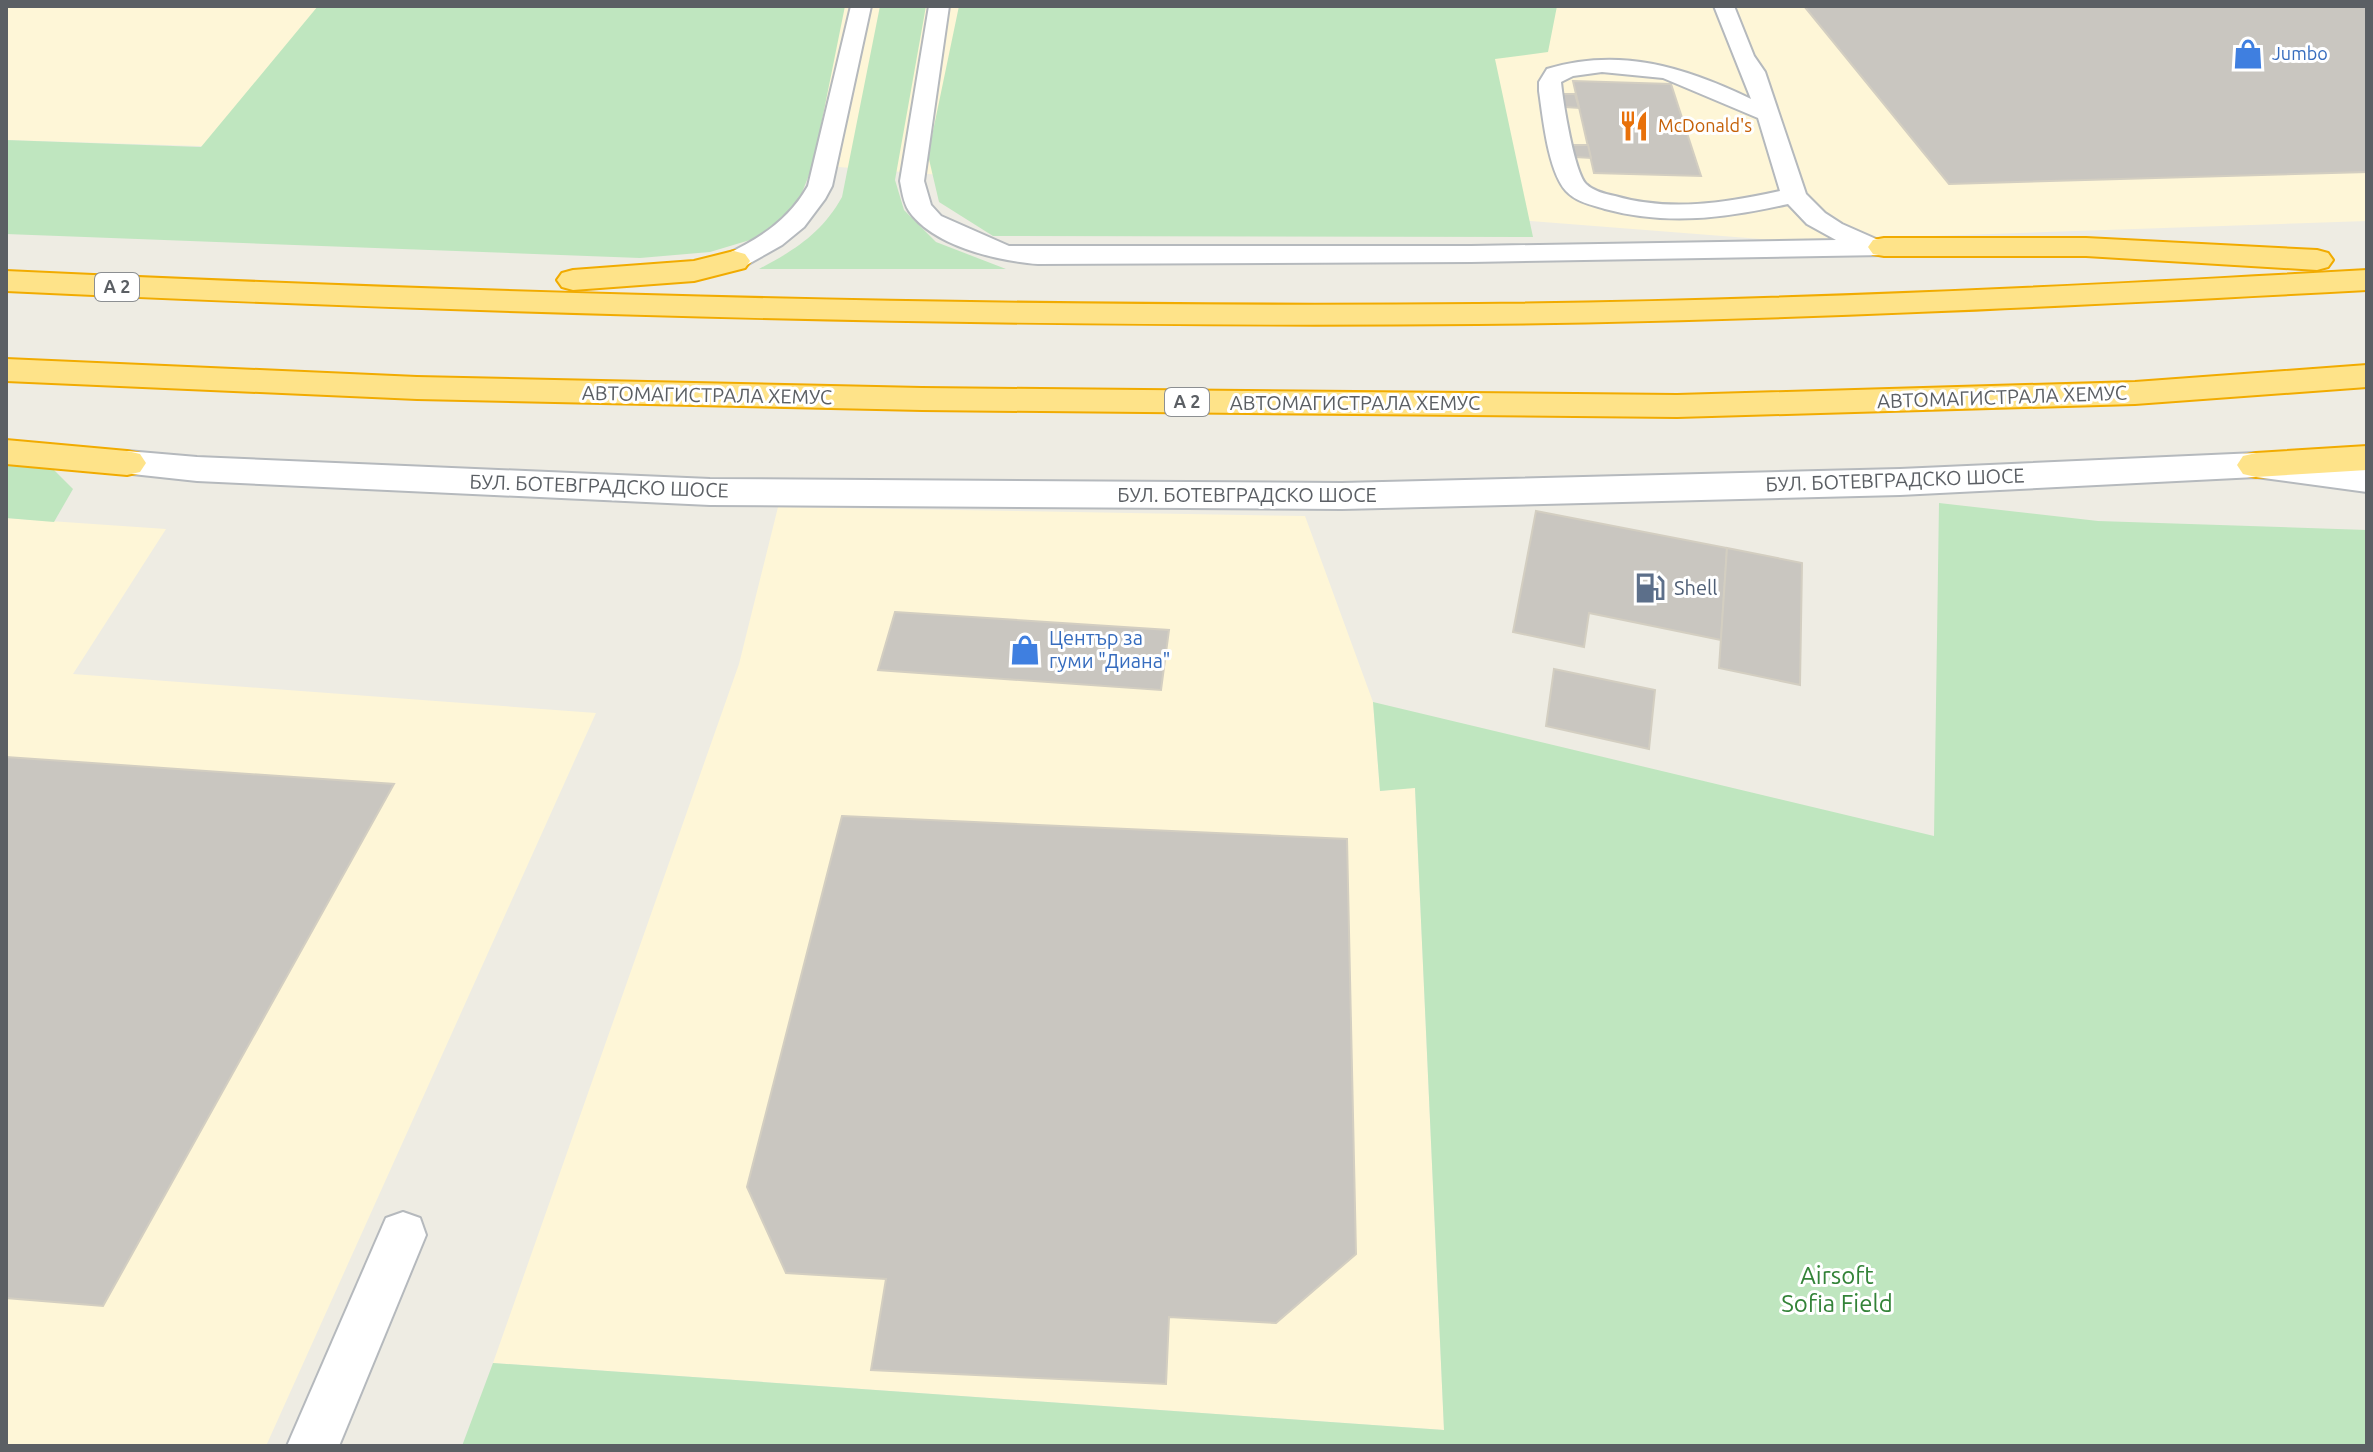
<svg xmlns="http://www.w3.org/2000/svg" width="2373" height="1452" viewBox="0 0 2373 1452" font-family="Ubuntu,sans-serif">
  <rect width="100%" height="100%" fill="#eeece3"/>
  <g fill="#fef6d7">
    <polygon points="6,6 2367,6 2367,221 1787,241 813,165 6,140"/>
    <polygon points="778,507 1305,516 1373,702 1380,791 1415,787 1444,1430 493,1363 739,664"/>
    <polygon points="6,518 166,529 73,674 596,713 266,1446 6,1446"/>
  </g>
  <g fill="#bfe6bf">
    <polygon points="318,6 845,6 813,165 797,205 760,237 710,252 640,258 6,234 6,140 201,147"/>
    <path d="M880,6H926L895,180L904,210L936,242L1006,269H759C795,250 822,233 842,197Z"/>
    <polygon points="959,6 1557,6 1548,52 1495,59 1533,237 993,236 939,202 928,155"/>
    <polygon points="6,463 52,468 73,489 54,522 6,518"/>
    <polygon points="1939,503 2098,521 2367,530 2367,1446 462,1446 493,1363 1444,1430 1415,788 1380,791 1373,702 1934,836"/>
  </g>
  <g fill="#c9c6c0" stroke="#d3cec1" stroke-width="2">
    <polygon points="1804,6 2367,6 2367,172 1949,184"/>
    <polygon points="1573,81 1671,84 1701,176 1594,173"/>
    <polygon points="1562,94 1575,94 1579,108 1565,107"/>
    <polygon points="1571,145 1588,145 1591,158 1575,157"/>
    <polygon points="1536,511 1727,548 1721,640 1589,613 1584,647 1513,632"/>
    <polygon points="1727,548 1802,563 1800,685 1719,668"/>
    <polygon points="895,612 1169,630 1161,690 878,670"/>
    <polygon points="1554,669 1655,690 1649,749 1546,726"/>
    <polygon points="6,757 394,784 103,1306 6,1298"/>
    <polygon points="842,816 1347,839 1356,1254 1276,1323 1169,1317 1166,1384 871,1370 886,1279 786,1273 747,1187"/>
  </g>
  <g fill="none" stroke-linecap="round" stroke-linejoin="round">
    <g stroke="#b5b9bd" stroke-width="4">
      <g id="lane">
        <path d="M851,6H871L832,186L825,199L804,227L782,245L743,267H725L721,261L725,255C759,239 789,220 808,186Z"/>
        <path d="M929,6H949L924,181L931,205L941,216L1009,246H1471L1836,240L1807,224L1788,204C1725,218 1668,226 1605,209C1592,205 1576,202 1566,191C1548,171 1543,118 1539,91V82L1547,69C1620,47 1685,67 1751,99L1714,6H1734L1754,56L1765,72L1806,194L1825,213L1842,224L1876,239L1893,242L1897,247L1893,252L1884,255L1471,262L1038,264C998,261 933,246 909,211C903,202 902,190 900,181ZM1602,72L1663,78L1758,118L1780,191C1725,203 1670,212 1615,196C1605,194 1593,191 1586,184C1574,171 1563,102 1561,82L1573,76Z"/>
        <polygon points="403,1212 420,1218 426,1235 339,1446 287,1446 386,1218"/>
      </g>
    </g>
    <g stroke="#b5b9bd" stroke-width="4">
      <polygon id="street" points="127,451 197,457 710,479 1342,483 1900,469 2256,453 2367,466 2367,492 2256,477 1900,495 1342,509 710,505 197,481 114,472 108,463 114,454"/>
    </g>
    <g stroke="#f1ab00" stroke-width="4">
      <g id="highway">
        <polygon points="1884,238 2086,238 2317,250 2328,253 2333,260 2328,267 2317,270 2086,256 1884,256 1873,254 1868,247 1873,240"/>
        <polygon points="734,251 745,254 750,261 745,268 694,281 573,290 562,287 557,280 562,273 573,270 694,261"/>
        <path d="M2367,270V290C2071,306 1774,321 1477,324C986,328 496,314 6,291V271C496,294 986,308 1477,304C1774,301 2071,287 2367,270Z"/>
        <polygon points="6,359 417,377 922,388 1677,395 2135,382 2367,365 2367,387 2135,404 1677,417 922,410 417,399 6,381"/>
        <polygon points="6,440 127,451 140,454 146,463 140,472 127,475 6,464"/>
        <polygon points="2367,446 2367,470 2256,477 2243,474 2237,465 2243,456 2256,453"/>
      </g>
    </g>
    <use href="#lane" fill="#fff" fill-rule="evenodd"/>
    <use href="#street" fill="#fff" fill-rule="evenodd"/>
    <use href="#highway" fill="#fee389" fill-rule="evenodd"/>
  </g>
  <defs>
    <g id="shop-bare" transform="scale(2.4)"><path d="M-5-2.5h2.3a2.7 3.5 0 0 1 5.4 0H5L5.5 6h-11ZM-1.5-2.5h3a1.5 2.3 0 0 0-3 0Z" fill="#3f7fe0" stroke="#fff" stroke-width="2.5" paint-order="stroke"/></g>
    <g id="restaurant-bare" transform="scale(2.4)"><path d="M-5-6h1v4h1v-4h1v4h1v-4h1v5L-1.5 .5V6h-2V.5L-5-1ZM5-6V6H3V1.5H1.5Q1.5-4 5-6Z" fill="#e8710a" stroke="#fff" stroke-width="2.5" paint-order="stroke"/></g>
    <g id="fuel-bare" transform="scale(2.4)"><path d="M-5.5-6h7V0h2V4h1.3V-2.5L3-4.5l.8-.8L6-3V5H2.5V1h-1V6h-7ZM-4.2-4.7v3.2H.2V-4.7Z" fill="#5c6f8a" stroke="#fff" stroke-width="2.5" paint-order="stroke"/></g>
  </defs>
  <g fill-rule="evenodd">
    <use href="#shop-bare" x="2248" y="54"/>
    <use href="#restaurant-bare" x="1634" y="126"/>
    <use href="#fuel-bare" x="1650" y="588"/>
    <use href="#shop-bare" x="1025" y="650"/>
  </g>
  <g text-anchor="middle" stroke-width="6" stroke-linejoin="round" paint-order="stroke">
    <g font-size="18" fill="#366cbe" stroke="#fff" text-anchor="start">
      <text x="2272" y="60">Jumbo</text>
    </g>
    <g font-size="18" fill="#c56008" stroke="#fff" text-anchor="start">
      <text x="1658" y="132">McDonald's</text>
    </g>
    <g fill="#fff" stroke="#8c8f92" stroke-width="2">
      <rect x="95" y="273" width="44" height="28" rx="6"/>
      <rect x="1165" y="388" width="44" height="28" rx="6"/>
    </g>
    <g font-size="18" font-weight="bold" fill="#5b5f64">
      <text x="117" y="293">A 2</text>
      <text x="1187" y="408">A 2</text>
    </g>
    <g font-size="20" fill="#5b5f64" stroke="#fff">
      <text transform="translate(707 395) rotate(1)" y="7">АВТОМАГИСТРАЛА ХЕМУС</text>
      <text transform="translate(2002 397) rotate(-2)" y="7">АВТОМАГИСТРАЛА ХЕМУС</text>
      <text x="1355" y="410">АВТОМАГИСТРАЛА ХЕМУС</text>
      <text transform="translate(1895 480) rotate(-2)" y="7">БУЛ. БОТЕВГРАДСКО ШОСЕ</text>
      <text transform="translate(599 486) rotate(2)" y="7">БУЛ. БОТЕВГРАДСКО ШОСЕ</text>
      <text x="1247" y="502">БУЛ. БОТЕВГРАДСКО ШОСЕ</text>
    </g>
    <g font-size="20" fill="#4e5e75" stroke="#fff" text-anchor="start">
      <text x="1674" y="595">Shell</text>
    </g>
    <g font-size="20" fill="#366cbe" stroke="#fff" text-anchor="start">
      <text x="1049" y="645">Център за<tspan x="1049" dy="23">гуми "Диана"</tspan></text>
    </g>
    <g font-size="24" fill="#338338" stroke="#fff">
      <text x="1837" y="1284">Airsoft<tspan x="1837" dy="28">Sofia Field</tspan></text>
    </g>
  </g>
  <rect width="2373" height="1452" fill="none" stroke="#5b5f64" stroke-width="16"/>
</svg>
